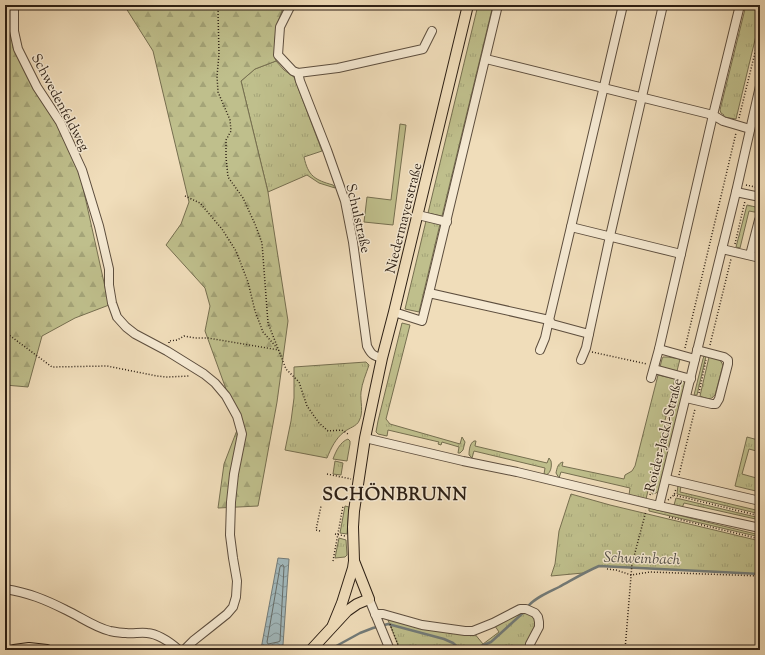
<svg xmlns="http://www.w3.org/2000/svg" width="765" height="655" viewBox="0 0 765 655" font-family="'Sorts Mill Goudy',serif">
  <defs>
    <pattern id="grass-tufts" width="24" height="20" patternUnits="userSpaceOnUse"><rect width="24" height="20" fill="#bfbf8c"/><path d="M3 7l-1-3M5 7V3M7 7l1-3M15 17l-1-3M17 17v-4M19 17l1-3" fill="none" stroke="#a4a478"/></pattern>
    <pattern id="forest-firs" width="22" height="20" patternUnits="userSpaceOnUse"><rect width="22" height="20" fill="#bfbf8c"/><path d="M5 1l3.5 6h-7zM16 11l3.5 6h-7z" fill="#a4a478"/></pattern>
    <pattern id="water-waves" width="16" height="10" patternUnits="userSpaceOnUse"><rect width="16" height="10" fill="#a1b8bc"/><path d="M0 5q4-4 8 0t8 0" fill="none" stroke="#839598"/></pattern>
  </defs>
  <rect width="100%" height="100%" fill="#f0ddba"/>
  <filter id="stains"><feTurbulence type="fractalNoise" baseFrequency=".005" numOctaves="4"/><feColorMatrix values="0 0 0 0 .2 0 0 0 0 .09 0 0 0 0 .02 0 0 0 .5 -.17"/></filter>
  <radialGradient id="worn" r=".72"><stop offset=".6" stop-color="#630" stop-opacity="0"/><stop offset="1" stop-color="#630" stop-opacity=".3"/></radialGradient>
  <g fill="url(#grass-tufts)" stroke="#766f50">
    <polygon points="478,5 493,5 442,216 428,213"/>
    <polygon points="746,5 760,5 760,19 736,119 723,117 724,115 721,113 720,110"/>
    <path d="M276,61L284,70L294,77L322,151L304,157C308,176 315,180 333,185L335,188L319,183L307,175L268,192L241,81L255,69Z"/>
    <polygon points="747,205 760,208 760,213 749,211 740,248 736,247"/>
    <polygon points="426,221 440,224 419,312 405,309"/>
    <polygon points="402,323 410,325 386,419 390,424 460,444 462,437 465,442 463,450 460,453 458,453 459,447 442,442 441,445 438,444 439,442 388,430 387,436 378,434 376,432 378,421"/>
    <polygon points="704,356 706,356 697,395 694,395 703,359"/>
    <polygon points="663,357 668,357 680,359 677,371 660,367 662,359"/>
    <path d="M709,357L720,360L723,365L715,395C711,401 706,398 700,396Z"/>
    <path d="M366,362L369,365C366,374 362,383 361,392C360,401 364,412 359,421C357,426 349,428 344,432C336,438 331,448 327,458L285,450L291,421L294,398V367Z"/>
    <path d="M658,375L675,379L646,499L629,495L630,488L561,472L559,478L556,473C557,468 558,463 563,462L562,466L624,479L625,475L632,471L635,466Z"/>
    <polygon points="680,380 684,381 685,384 660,490 656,493 652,494"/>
    <polygon points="747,437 758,440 756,447 760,448 760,452 749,449 742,474 760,479 760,492 735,486"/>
    <path d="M348,439L350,441V444L347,461L333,459C336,451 340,442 348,439Z"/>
    <path d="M474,441H476L475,446L547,463L549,458L551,461C552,466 551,473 546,475L544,474L545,468L474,451L472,458L469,455C469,450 470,443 474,441Z"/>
    <polygon points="335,461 343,463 341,475 333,474"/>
    <polygon points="678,485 681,486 680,492 760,511 760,514 677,494"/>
    <polygon points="571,494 610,505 760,541 760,574 599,566 583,573 551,576 555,564 559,531"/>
    <polygon points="676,498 760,518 760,520 684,503 682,508 674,505"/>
    <polygon points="345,506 349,507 347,534 340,533"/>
    <polygon points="649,508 760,535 760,537 649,511"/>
    <polygon points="339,538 346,540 347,555 345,557 335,558"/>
    <polygon points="520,609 538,617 529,650 404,650 398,645 388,620 383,614 474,633 483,644 499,632 493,623"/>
  </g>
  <g fill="url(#forest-firs)" stroke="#766f50">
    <polygon points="5,5 12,5 13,48 70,129 109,305 75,318 42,336 28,387 5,385"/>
    <polygon points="124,5 284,5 277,25 275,39 276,61 255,69 241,81 268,192 288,321 277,402 258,506 218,508 224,464 239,425 205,331 210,306 205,288 166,245 181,224 189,202 153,51"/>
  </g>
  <polygon fill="#bfbf8c" stroke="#766f50" points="400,124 406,125 393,225 364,222 367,197 391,200"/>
  <polygon fill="url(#water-waves)" stroke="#727b79" points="278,558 289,559 283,645 261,649"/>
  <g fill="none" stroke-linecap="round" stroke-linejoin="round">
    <polygon stroke="#666c68" stroke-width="1" points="283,565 284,567 280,641 278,642 268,644 267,642 280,567"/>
    <g stroke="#727b79" stroke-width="2.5">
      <path d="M527,608C532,599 549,592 559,587C572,580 585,572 599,566L760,574"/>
      <polyline points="329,650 360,633 373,628 388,624 444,639 453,643 461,650"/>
      <polyline points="479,650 481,646 491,642 524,612"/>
    </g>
    <g stroke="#5d4e3e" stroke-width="10">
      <g id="minor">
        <polyline points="14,5 14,31 18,49 37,87 60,122 82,170 99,226 109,269 109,285 112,303 117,317 126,327 135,334 167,351 204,374 215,383 226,396 237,416 242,434 234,474 231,502 230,535 233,558 237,581 236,597 233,607 227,614 212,626 193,641 184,650"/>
        <polyline points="291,5 280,27 278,55 293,71 298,73 338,68 423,49 432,31"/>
        <polyline points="486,59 713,115 723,121 750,129"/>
        <path d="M298,73L300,81L327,150L345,201L353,242L367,346C371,354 373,356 382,358"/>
        <polyline points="736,192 760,197"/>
        <polyline points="418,215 447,222"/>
        <polyline points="571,227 623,5"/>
        <polyline points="722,249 760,258"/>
        <polyline points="750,255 759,220"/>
        <polyline points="429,293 498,5"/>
        <polyline points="394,312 422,321 429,293 549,320 571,227 681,254"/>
        <polyline points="549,320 552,324 589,334 610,236 663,5"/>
        <polyline points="659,349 695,359"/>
        <polyline points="540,350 545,338 549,320"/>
        <polyline points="581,360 586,348 589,334"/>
        <polyline points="654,369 691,379"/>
        <polyline points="651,378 659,349 713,115 740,5"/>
        <polyline points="686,398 712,404 716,404 719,399 728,364 728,360 724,357 697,350"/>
        <polyline points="365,438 463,461 517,472 659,506 760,528"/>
        <polyline points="666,479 760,501"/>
        <polyline points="659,506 736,192 760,86"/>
        <path d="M5,589C29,593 44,599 66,610C81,617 94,627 110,631C115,632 121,633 126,633C133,634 140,632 147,633C159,634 171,643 179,650"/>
        <polyline points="369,599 390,650"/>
        <polyline points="375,614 383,614 422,625 465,631 473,631 493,623 520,609 526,609 535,613 538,617 539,622 539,627 530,644 529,650"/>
      </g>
    </g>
    <g stroke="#2c1f14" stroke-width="12">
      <g id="major">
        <polyline points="333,625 342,603 353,568 354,561 353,527 354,511 365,438 382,358 394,312 468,5"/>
        <polyline points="14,650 29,648 47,650"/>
        <polyline points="311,650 347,611 357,604 369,599 354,561"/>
      </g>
    </g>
    <g stroke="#2c1f14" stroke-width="1.5" stroke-dasharray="1 2" stroke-linecap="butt">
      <polyline points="219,5 218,12 219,54 217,76 218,92 230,120 231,131 226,140 226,157 228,177 243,198 255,224 262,243 268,323 286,369 299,382 307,406 319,423 328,431 342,430 348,434"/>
      <polyline points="445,5 459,8"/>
      <polyline points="739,118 760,32"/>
      <polyline points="746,185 760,188"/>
      <polyline points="185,196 200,203 222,229 236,251 248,282 255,311 263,332 277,348"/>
      <polyline points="735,244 745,201"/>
      <polyline points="5,332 52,367 107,366 157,376 167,377 190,376"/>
      <polyline points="169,343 169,341 177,340 184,336 195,338 208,338 279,350"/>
      <polyline points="710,345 731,259"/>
      <polyline points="685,348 736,133"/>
      <polyline points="592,352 647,364"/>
      <polyline points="699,393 706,360"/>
      <polyline points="327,474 351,479"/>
      <polyline points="679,475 695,409"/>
      <polyline points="650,495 677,382"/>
      <polyline points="674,495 760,516"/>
      <polyline points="668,500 674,495 676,489"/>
      <polyline points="669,517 760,539"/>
      <polyline points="320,531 316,530 321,506"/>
      <polyline points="335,534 345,536"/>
      <polyline points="333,561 343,506"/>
      <polyline points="607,569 616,570 631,575 650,572 760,576"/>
      <polyline points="390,624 400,650"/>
      <polyline points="625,650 632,564 646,511"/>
    </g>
    <use href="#minor" stroke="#f5e9d2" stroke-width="8"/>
    <use href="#major" stroke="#f0ddba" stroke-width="10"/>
  </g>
  <g text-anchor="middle" stroke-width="3" stroke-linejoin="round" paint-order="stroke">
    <g font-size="14" fill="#2c1f14" stroke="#f5e9d2">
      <text transform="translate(61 102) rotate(62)" y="5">Schwedenfeldweg</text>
      <text transform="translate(359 218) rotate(77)" y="5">Schulstraße</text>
      <text transform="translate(403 218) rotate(-76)" y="5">Niedermayerstraße</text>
      <text transform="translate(663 435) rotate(-76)" y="5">Roider-Jackl-Straße</text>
    </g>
    <g font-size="15" font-style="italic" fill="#4f4d46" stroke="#f5e9d2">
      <text transform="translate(642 558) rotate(2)" y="5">Schweinbach</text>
    </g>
    <g font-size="18" font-weight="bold" letter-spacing="1" fill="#2c1f14" stroke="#f5e9d2">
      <text x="395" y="500">SCHÖNBRUNN</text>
    </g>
  </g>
  <rect width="765" height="655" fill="none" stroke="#f0ddba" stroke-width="20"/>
  <rect x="6" y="6" width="753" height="643" fill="none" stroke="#2c1f14" stroke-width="2"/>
  <rect x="10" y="10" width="745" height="635" fill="none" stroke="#2c1f14"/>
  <rect width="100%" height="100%" filter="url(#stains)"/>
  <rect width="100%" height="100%" fill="url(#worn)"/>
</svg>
